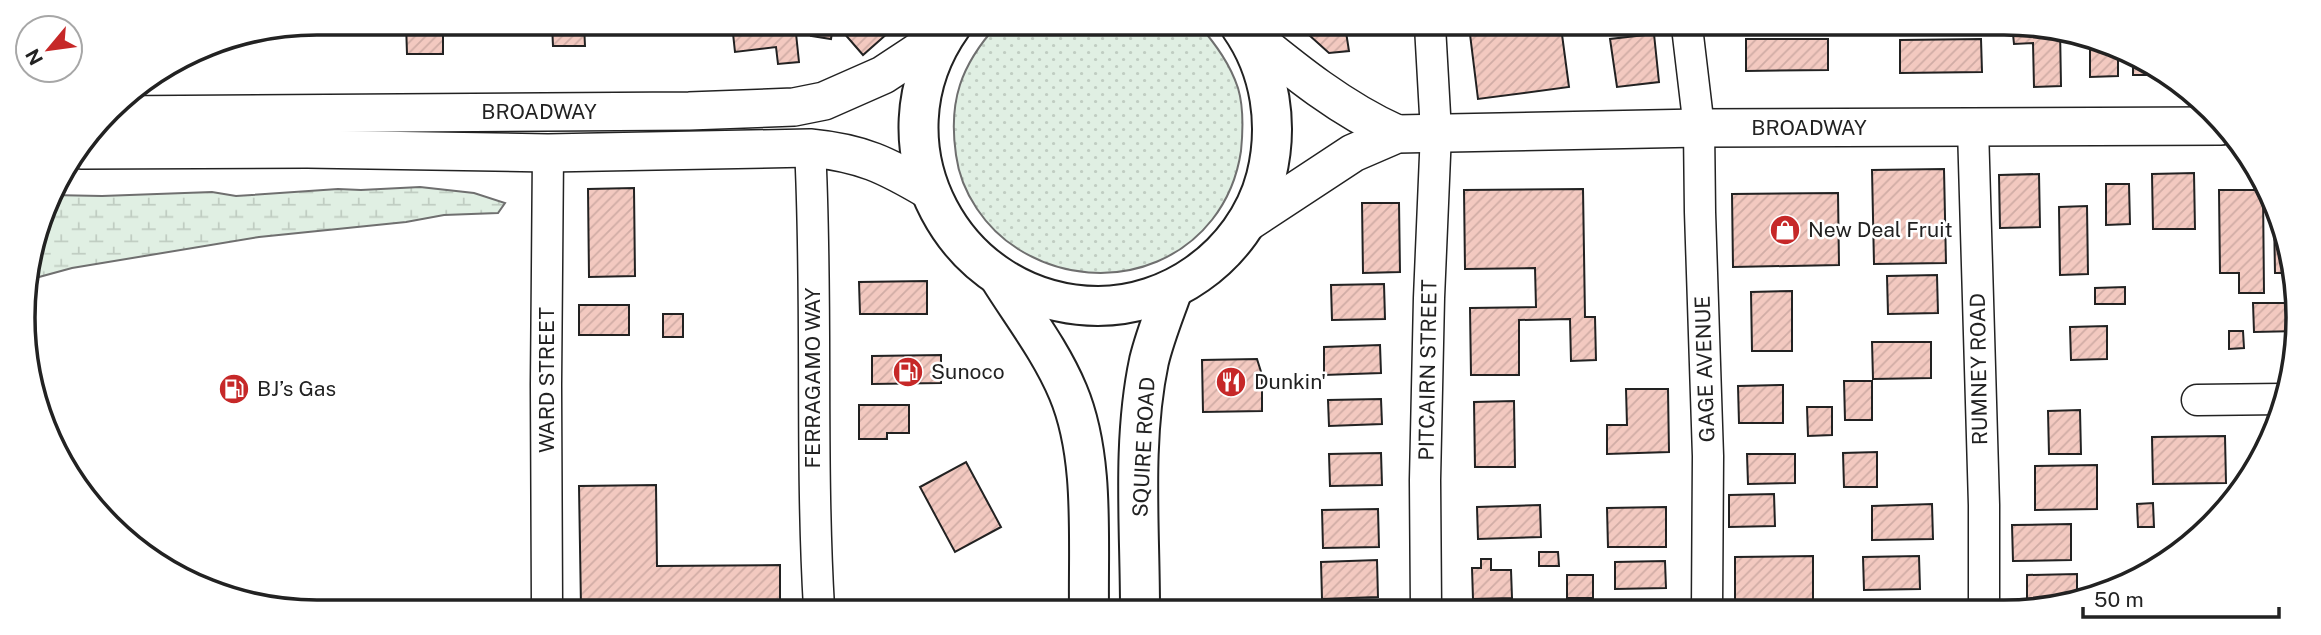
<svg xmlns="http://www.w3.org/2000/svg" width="2321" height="635" viewBox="0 0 2321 635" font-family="'Public Sans',sans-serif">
  <defs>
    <pattern id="grass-dots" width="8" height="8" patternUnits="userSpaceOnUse" patternTransform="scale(1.75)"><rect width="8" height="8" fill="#e0efe3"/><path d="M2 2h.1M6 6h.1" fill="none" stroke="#c0cdc2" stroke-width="1.8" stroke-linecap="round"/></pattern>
    <pattern id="wetland-marsh" width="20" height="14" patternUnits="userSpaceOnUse" patternTransform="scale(1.75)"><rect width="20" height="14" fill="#e0efe3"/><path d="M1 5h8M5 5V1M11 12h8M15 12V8" fill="none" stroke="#c0cdc2"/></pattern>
    <pattern id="building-hatch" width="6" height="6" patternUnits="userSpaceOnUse" patternTransform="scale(1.75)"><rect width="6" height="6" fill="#f3c9c0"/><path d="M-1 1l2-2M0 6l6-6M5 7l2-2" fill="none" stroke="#d0aca5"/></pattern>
  </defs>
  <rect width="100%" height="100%" fill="#fff"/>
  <path fill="url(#grass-dots)" stroke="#6f6f6f" stroke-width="2" d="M997,25L1200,26C1216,45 1230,64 1238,88C1244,108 1243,131 1241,151C1225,259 1108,305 1018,249C986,229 961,193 956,155C948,101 961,65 997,25Z"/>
  <polygon fill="url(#wetland-marsh)" stroke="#6f6f6f" stroke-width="2" points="420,187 474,193 505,203 498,213 444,215 406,222 259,237 72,268 28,280 51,195 102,196 212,192 236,196 338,189 361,190"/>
  <g fill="url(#building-hatch)" stroke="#222" stroke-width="2">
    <polygon points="406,23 470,23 470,26 443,26 443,54 407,54"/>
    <polygon points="490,23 528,23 528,27 490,28"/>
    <polygon points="552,24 584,24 585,46 553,46"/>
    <polygon points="732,24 795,24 799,62 778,64 776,47 735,52"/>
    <polygon points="813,24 836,24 833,26 831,39 811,36"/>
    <polygon points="851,24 897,25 863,55 843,32"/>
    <polygon points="1299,26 1366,26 1367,29 1346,32 1349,51 1329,53"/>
    <polygon points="1469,26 1561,27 1569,87 1478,99"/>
    <polygon points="2000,28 2060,28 2061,86 2034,87 2033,43 2014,44 2013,34 2000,34"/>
    <polygon points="1654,34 1659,82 1617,87 1610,39"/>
    <polygon points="1746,39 1828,39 1828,70 1746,71"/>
    <polygon points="1981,39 1982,72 1900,73 1900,40"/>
    <polygon points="2090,40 2118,52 2118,76 2090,77"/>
    <polygon points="2133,58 2151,65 2151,75 2133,75"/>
    <polygon points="1944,169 1946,263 1874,264 1872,170"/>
    <polygon points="2194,173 2195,229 2153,229 2152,174"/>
    <polygon points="2039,174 2040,227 2000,228 1999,175"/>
    <polygon points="2106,184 2129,184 2130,224 2106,225"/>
    <polygon points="634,188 635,276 589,277 588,189"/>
    <polygon points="1583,189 1585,317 1595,317 1596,360 1571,361 1570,319 1519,320 1519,375 1471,375 1470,308 1536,307 1535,268 1465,269 1464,190"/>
    <polygon points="2219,190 2263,190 2264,293 2239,293 2239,273 2220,273"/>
    <polygon points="1838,193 1839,265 1733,267 1732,194"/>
    <polygon points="1362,203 1399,203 1400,272 1363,273"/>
    <polygon points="2087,206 2088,274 2060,275 2059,207"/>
    <polygon points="2274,216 2293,260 2293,273 2275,273"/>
    <polygon points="1937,275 1938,313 1888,314 1887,276"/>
    <polygon points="927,281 927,314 860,314 859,282"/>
    <polygon points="1384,284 1385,319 1332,320 1331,285"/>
    <polygon points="2125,287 2125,304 2095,304 2095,288"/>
    <polygon points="1792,291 1792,351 1752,351 1751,292"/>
    <polygon points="2253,303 2293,303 2293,331 2254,332"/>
    <rect x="579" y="305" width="50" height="30"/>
    <rect x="663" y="314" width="20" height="23"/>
    <polygon points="2107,326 2107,359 2071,360 2070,327"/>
    <polygon points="2229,331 2243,331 2244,348 2229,349"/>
    <polygon points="1872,342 1931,342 1931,378 1873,379"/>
    <polygon points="1380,345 1381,373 1324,375 1324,347"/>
    <polygon points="2285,352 2293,352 2293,375 2289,385 2285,385"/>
    <polygon points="941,355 941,383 872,384 872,356"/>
    <polygon points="1257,359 1262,375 1262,411 1203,412 1202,360"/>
    <polygon points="1844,381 1872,381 1872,420 1845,420"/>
    <polygon points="1783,385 1783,423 1739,423 1738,386"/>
    <polygon points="1626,389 1668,389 1669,452 1607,454 1607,425 1627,425"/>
    <polygon points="1381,399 1382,424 1329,426 1328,400"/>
    <polygon points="1514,401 1515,467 1475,467 1474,402"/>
    <polygon points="859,405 909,405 909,433 887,433 887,439 859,439"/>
    <polygon points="1807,407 1832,407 1832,435 1808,436"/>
    <polygon points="2080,410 2081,454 2049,454 2048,411"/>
    <polygon points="2225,436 2226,483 2153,484 2152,437"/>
    <polygon points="1877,452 1877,487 1844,487 1843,453"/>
    <polygon points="1381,453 1382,485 1330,486 1329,454"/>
    <polygon points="1747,454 1795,454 1795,483 1748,484"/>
    <polygon points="966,462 1001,527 955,552 920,487"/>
    <polygon points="2097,465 2097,509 2035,510 2035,466"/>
    <polygon points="656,485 657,566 780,565 780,608 581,607 579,486"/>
    <polygon points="1774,494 1775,526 1729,527 1729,495"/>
    <polygon points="2153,503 2154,527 2138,527 2137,504"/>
    <polygon points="1932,504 1933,539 1872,540 1872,506"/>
    <polygon points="1540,505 1541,537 1478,539 1477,507"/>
    <polygon points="1666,507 1666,547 1608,547 1607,508"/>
    <polygon points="1378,509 1379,547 1323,548 1322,510"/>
    <polygon points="2071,524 2071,560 2013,561 2012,525"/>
    <polygon points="1539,552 1558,552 1559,566 1539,566"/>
    <polygon points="1813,556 1813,601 1735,602 1735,557"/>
    <polygon points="1919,556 1920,589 1864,590 1863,557"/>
    <polygon points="1481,559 1491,559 1491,570 1511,570 1512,598 1473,599 1472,568 1481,568"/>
    <polygon points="1377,560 1378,597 1322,599 1321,562"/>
    <polygon points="1665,561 1666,588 1615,589 1615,562"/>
    <polygon points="2077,574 2077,599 2027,601 2027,575"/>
    <rect x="1567" y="575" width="26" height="23"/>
    <rect x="1568" y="604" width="25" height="5"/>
  </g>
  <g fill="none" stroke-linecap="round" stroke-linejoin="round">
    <g stroke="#222" stroke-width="33">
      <g id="minor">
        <polyline points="1687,27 1699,128 1700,212 1708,456 1707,609"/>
        <polyline points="1973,128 1984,505 1984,610"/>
        <path d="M810,148C818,301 810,454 819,608"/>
        <polyline points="2197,400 2283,399"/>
        <polyline points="547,607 546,385 548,153"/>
        <polyline points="1426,609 1425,480 1429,298 1436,132 1430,26"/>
      </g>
    </g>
    <g stroke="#222" stroke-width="40">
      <g id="major">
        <path d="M1242,28C1291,68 1339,108 1397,134"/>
        <polyline points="109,115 689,111 794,107 824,101 883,75 927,46 949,29"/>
        <path d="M81,150L307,149L548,153L810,148C862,153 886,165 930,191"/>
        <polyline points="1245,224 1353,153 1397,134 1699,128 2221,126"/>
      </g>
    </g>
    <g stroke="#222" stroke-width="42">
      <g id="highway">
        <path d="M952,25C867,144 954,305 1098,306C1133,306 1169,294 1197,274C1230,251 1256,216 1266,177C1279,125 1271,70 1240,26"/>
        <path d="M999,277C1022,314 1051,351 1068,392C1095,456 1088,539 1089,608"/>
        <path d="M1140,608C1140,527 1132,441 1149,361C1155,336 1165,312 1173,289"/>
      </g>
    </g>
    <use href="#minor" stroke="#fff" stroke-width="30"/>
    <use href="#major" stroke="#fff" stroke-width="37"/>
    <use href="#highway" stroke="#fff" stroke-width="38"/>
  </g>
  <defs>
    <g id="shop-disc" transform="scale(1.575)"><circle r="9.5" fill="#c62828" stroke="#fff"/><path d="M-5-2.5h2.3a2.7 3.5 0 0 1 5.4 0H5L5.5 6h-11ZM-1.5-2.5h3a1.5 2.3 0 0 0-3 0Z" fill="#fff"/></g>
    <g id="fuel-disc" transform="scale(1.575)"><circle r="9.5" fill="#c62828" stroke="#fff"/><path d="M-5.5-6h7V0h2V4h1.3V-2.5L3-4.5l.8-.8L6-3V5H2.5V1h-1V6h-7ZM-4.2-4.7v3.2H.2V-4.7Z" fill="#fff"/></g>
    <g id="restaurant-disc" transform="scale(1.575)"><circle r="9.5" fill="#c62828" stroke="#fff"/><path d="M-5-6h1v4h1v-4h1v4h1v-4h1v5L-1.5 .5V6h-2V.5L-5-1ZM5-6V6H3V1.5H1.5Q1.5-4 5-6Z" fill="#fff"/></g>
  </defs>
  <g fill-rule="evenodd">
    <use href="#shop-disc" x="1785" y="230"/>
    <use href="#fuel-disc" x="908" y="372"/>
    <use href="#restaurant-disc" x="1231" y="382"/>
    <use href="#fuel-disc" x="234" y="389"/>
  </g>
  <g text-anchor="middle" stroke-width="5" stroke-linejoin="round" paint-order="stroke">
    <g font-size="21" fill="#222" stroke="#fff">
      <text x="539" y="119">BROADWAY</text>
      <text x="1809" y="135">BROADWAY</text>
      <text transform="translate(1705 369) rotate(-92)" y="7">GAGE AVENUE</text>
      <text transform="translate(1979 369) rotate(-91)" y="7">RUMNEY ROAD</text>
      <text transform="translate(1428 370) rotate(-89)" y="7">PITCAIRN STREET</text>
      <text transform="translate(813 378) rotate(-90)" y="7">FERRAGAMO WAY</text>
      <text transform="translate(547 380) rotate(-90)" y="7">WARD STREET</text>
      <text transform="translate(1144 447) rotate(-87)" y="7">SQUIRE ROAD</text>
    </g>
    <g font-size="21" fill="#222" stroke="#fff" text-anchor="start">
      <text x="1808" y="237">New Deal Fruit</text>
      <text x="931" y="379">Sunoco</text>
      <text x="1254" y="389">Dunkin'</text>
      <text x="257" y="396">BJ’s Gas</text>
    </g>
  </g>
  <path d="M0 0H2321V635H0ZM317 35H2004A282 282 0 0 1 2286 317V318A282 282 0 0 1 2004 600H317A282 282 0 0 1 35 318V317A282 282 0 0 1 317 35Z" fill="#fff" fill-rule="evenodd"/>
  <path fill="none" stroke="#222" stroke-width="3.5" d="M317 35H2004A282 282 0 0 1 2286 317V318A282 282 0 0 1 2004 600H317A282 282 0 0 1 35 318V317A282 282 0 0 1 317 35Z"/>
  <g transform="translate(49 49) rotate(241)"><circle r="33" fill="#ffffff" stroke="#a7a7a7" stroke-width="2"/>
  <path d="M0-5L12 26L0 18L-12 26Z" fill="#c62828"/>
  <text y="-10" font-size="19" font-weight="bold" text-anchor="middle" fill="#222222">N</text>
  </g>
  <path d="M2083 607v10h196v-10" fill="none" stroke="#222222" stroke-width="3.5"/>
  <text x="2094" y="607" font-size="21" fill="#222222" stroke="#ffffff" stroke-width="5" paint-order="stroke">50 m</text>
</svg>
